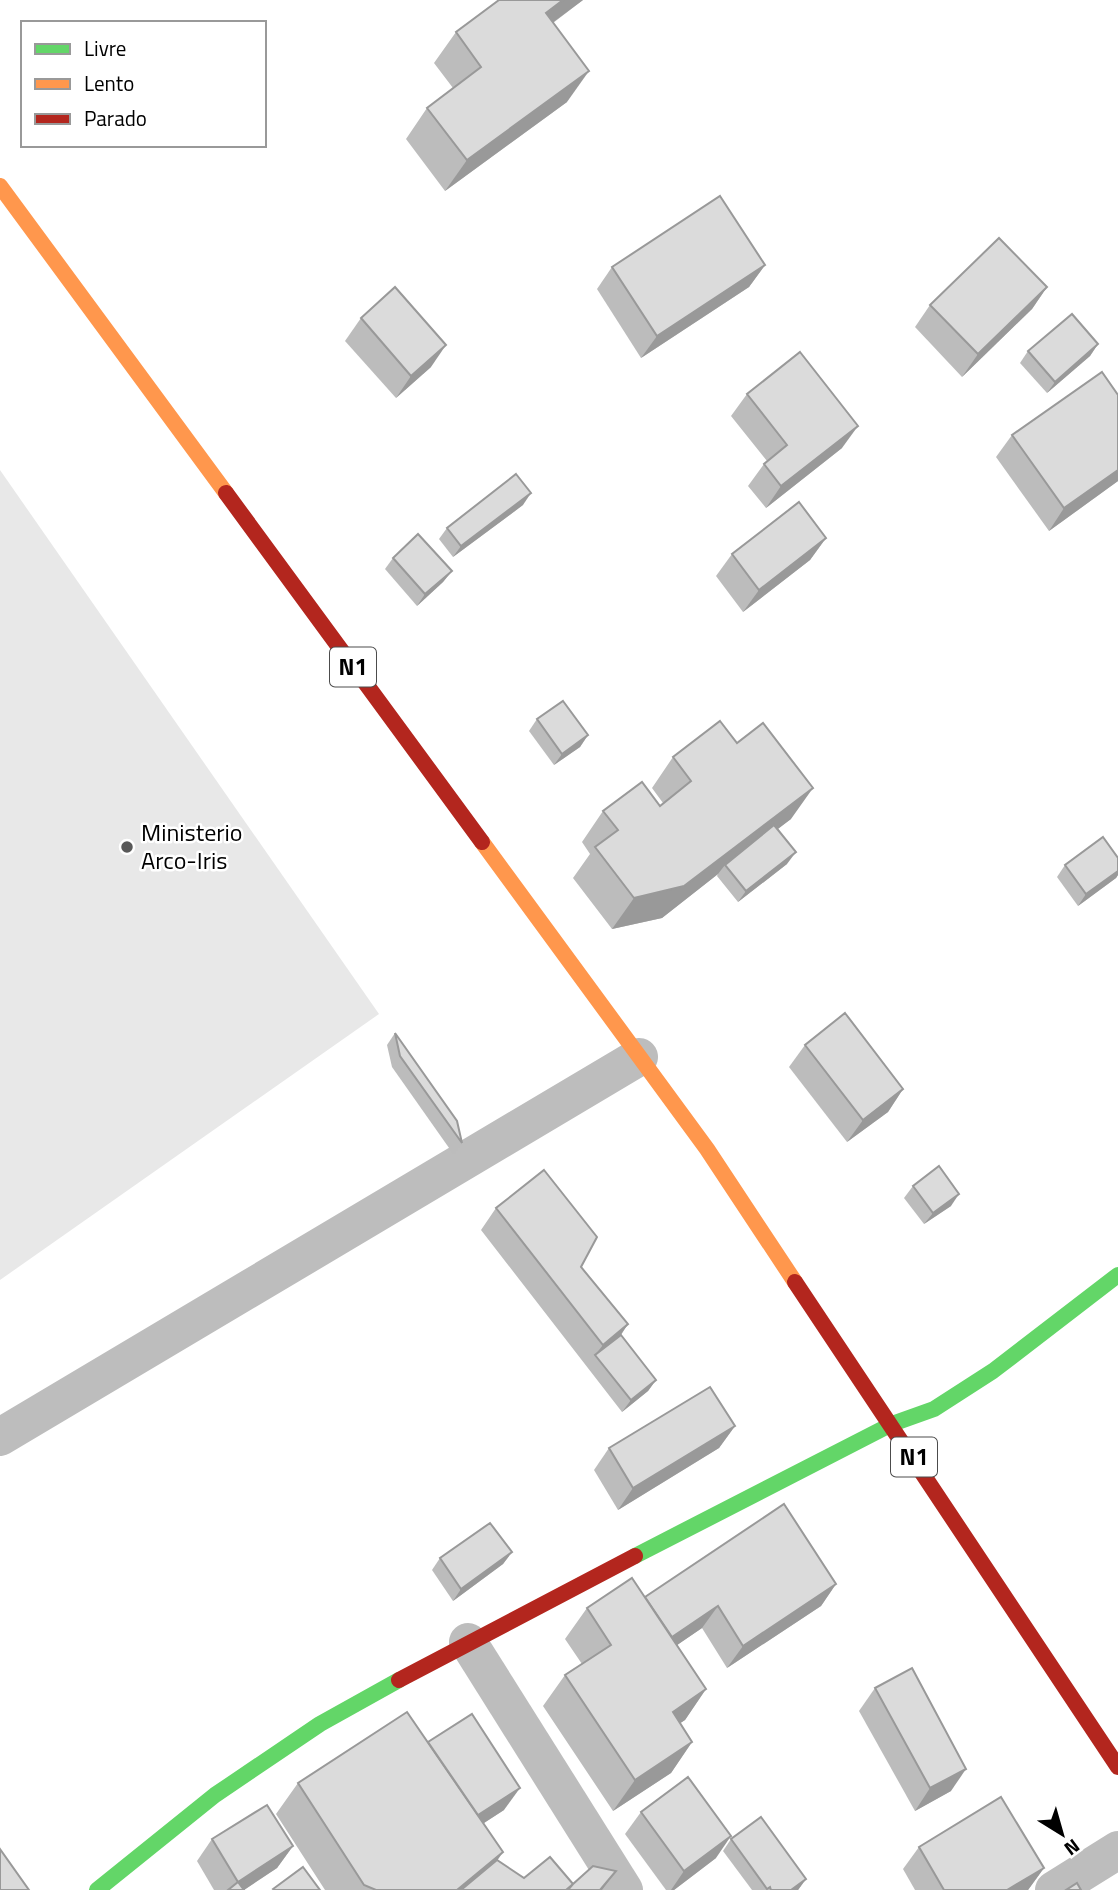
<svg xmlns="http://www.w3.org/2000/svg" width="1118" height="1890" viewBox="0 0 1118 1890" font-family="'Titillium Web',sans-serif">
  <rect width="100%" height="100%" fill="#fff"/>
  <polygon fill="#e8e8e8" points="0,470 379,1014 0,1280"/>
  <g fill="none" stroke-linecap="round" stroke-linejoin="round">
    <g stroke="#bdbdbd" stroke-width="38">
      <polyline points="0,1437 639,1057"/>
      <polyline points="468,1642 624,1890"/>
      <polyline points="1054,1890 1118,1850"/>
    </g>
    <g stroke="#63d668" stroke-width="16">
      <polyline points="635,1556 892,1424 934,1409 993,1371 1118,1275"/>
      <polyline points="97,1890 215,1795 320,1724 399,1680"/>
    </g>
    <g stroke="#ff974d" stroke-width="16">
      <polyline points="0,186 226,493"/>
      <polyline points="482,842 707,1149 795,1282"/>
    </g>
    <g stroke="#b3261e" stroke-width="16">
      <polyline points="226,493 482,842"/>
      <polyline points="795,1282 1118,1767"/>
      <polyline points="399,1680 635,1556"/>
    </g>
  </g>
  <g fill="#bcbcbc">
    <polygon points="499,0 583,0 553,23 567,102 445,191 406,139 427,108 453,88 434,63 456,32"/>
    <polygon points="765,265 749,287 641,358 597,289 612,267"/>
    <polygon points="1047,287 1032,309 962,377 915,327 930,305"/>
    <polygon points="361,318 431,367 396,398 345,341"/>
    <polygon points="1098,344 1090,356 1047,393 1020,363 1028,351"/>
    <polygon points="747,394 842,448 766,508 748,486 764,464 767,461 731,416"/>
    <polygon points="1118,395 1118,481 1049,531 996,457 1012,435"/>
    <polygon points="523,505 453,557 439,539 447,528"/>
    <polygon points="826,538 810,560 743,612 716,576 732,554"/>
    <polygon points="393,558 452,571 443,582 417,606 385,569"/>
    <polygon points="537,719 588,735 580,747 554,765 529,731"/>
    <polygon points="673,757 791,819 777,829 787,864 738,902 717,876 718,874 662,918 612,929 573,878 590,854 582,842 603,811 660,806 663,803 652,788"/>
    <polygon points="1118,858 1118,875 1116,878 1078,906 1057,877 1065,865"/>
    <polygon points="395,1033 462,1143 454,1155 392,1067 387,1045"/>
    <polygon points="805,1045 903,1089 888,1112 847,1142 789,1067"/>
    <polygon points="913,1186 951,1206 924,1224 904,1198"/>
    <polygon points="496,1208 581,1267 628,1324 621,1335 656,1380 648,1391 622,1412 481,1230"/>
    <polygon points="735,1426 719,1448 618,1510 594,1470 609,1448"/>
    <polygon points="512,1552 503,1564 453,1601 432,1570 440,1558"/>
    <polygon points="836,1584 821,1606 727,1668 702,1628 677,1645 706,1689 685,1720 680,1723 692,1742 671,1773 613,1811 543,1706 565,1675 582,1664 565,1639 587,1608 645,1597"/>
    <polygon points="875,1688 951,1791 915,1811 859,1711"/>
    <polygon points="428,1742 504,1810 484,1823 497,1860 524,1878 573,1884 616,1871 602,1890 325,1890 276,1814 298,1783"/>
    <polygon points="641,1812 716,1858 674,1890 666,1890 625,1834"/>
    <polygon points="212,1839 293,1846 277,1868 244,1890 214,1890 197,1861"/>
    <polygon points="731,1839 806,1879 798,1890 752,1890 723,1851"/>
    <polygon points="919,1847 1044,1868 1028,1890 915,1890 903,1869"/>
  </g>
  <g fill="#999">
    <polygon points="563,0 583,0 524,44 546,13"/>
    <polygon points="589,71 567,102 445,191 467,160"/>
    <polygon points="765,265 749,287 641,358 657,336"/>
    <polygon points="1047,287 1032,309 962,377 978,354"/>
    <polygon points="1098,344 1090,356 1047,393 1055,382"/>
    <polygon points="446,345 431,367 396,398 411,376"/>
    <polygon points="858,426 842,448 766,508 781,486"/>
    <polygon points="1118,470 1118,481 1049,531 1064,508"/>
    <polygon points="531,493 523,505 453,557 461,546"/>
    <polygon points="826,538 810,560 743,612 759,590"/>
    <polygon points="452,571 443,582 417,606 425,594"/>
    <polygon points="588,735 580,747 554,765 562,754"/>
    <polygon points="813,788 791,819 727,868 725,865 718,874 662,918 612,929 634,898"/>
    <polygon points="796,852 787,864 738,902 746,891"/>
    <polygon points="1118,871 1118,875 1116,878 1078,906 1086,894"/>
    <polygon points="903,1089 888,1112 847,1142 863,1120"/>
    <polygon points="959,1194 951,1206 924,1224 933,1213"/>
    <polygon points="628,1324 613,1346 595,1355 603,1345"/>
    <polygon points="656,1380 648,1391 622,1412 631,1400"/>
    <polygon points="735,1426 719,1448 618,1510 633,1488"/>
    <polygon points="512,1552 503,1564 453,1601 461,1589"/>
    <polygon points="836,1584 821,1606 727,1668 743,1646"/>
    <polygon points="718,1606 702,1628 648,1665 663,1643"/>
    <polygon points="706,1689 685,1720 651,1743 673,1712"/>
    <polygon points="692,1742 671,1773 613,1811 635,1780"/>
    <polygon points="966,1769 951,1791 915,1811 930,1788"/>
    <polygon points="520,1788 504,1810 453,1843 468,1821"/>
    <polygon points="731,1836 716,1858 674,1890 671,1890 684,1871"/>
    <polygon points="293,1846 277,1868 244,1890 238,1882"/>
    <polygon points="503,1852 482,1883 473,1890 457,1890"/>
    <polygon points="1044,1868 1028,1890 1007,1890"/>
    <polygon points="616,1871 602,1890 600,1890"/>
    <polygon points="806,1879 798,1890 791,1890"/>
  </g>
  <g fill="#dbdbdb" stroke="#999" stroke-width="2">
    <polygon points="499,0 563,0 546,13 589,71 467,160 427,108 481,67 456,32"/>
    <polygon points="720,196 765,265 657,336 612,267"/>
    <polygon points="999,238 1047,287 978,354 930,305"/>
    <polygon points="395,287 446,345 411,376 361,318"/>
    <polygon points="1072,314 1098,344 1055,382 1028,351"/>
    <polygon points="800,352 858,426 781,486 764,464 787,445 747,394"/>
    <polygon points="1102,372 1118,395 1118,470 1064,508 1012,435"/>
    <polygon points="516,474 531,493 461,546 447,528"/>
    <polygon points="799,502 826,538 759,590 732,554"/>
    <polygon points="418,534 452,571 425,594 393,558"/>
    <polygon points="563,701 588,735 562,754 537,719"/>
    <polygon points="720,721 737,743 763,723 813,788 684,886 634,898 595,847 618,830 603,811 642,782 660,806 691,781 673,757"/>
    <polygon points="774,825 796,852 746,891 725,865"/>
    <polygon points="1103,837 1118,858 1118,871 1086,894 1065,865"/>
    <polygon points="845,1013 903,1089 863,1120 805,1045"/>
    <polygon points="395,1033 457,1121 462,1143 400,1056"/>
    <polygon points="939,1166 959,1194 933,1213 913,1186"/>
    <polygon points="544,1170 597,1237 581,1267 628,1324 603,1345 496,1208"/>
    <polygon points="621,1335 656,1380 631,1400 595,1355"/>
    <polygon points="710,1387 735,1426 633,1488 609,1448"/>
    <polygon points="784,1504 836,1584 743,1646 718,1606 672,1637 645,1597"/>
    <polygon points="490,1523 512,1552 461,1589 440,1558"/>
    <polygon points="632,1578 706,1689 673,1712 692,1742 635,1780 565,1675 611,1645 587,1608"/>
    <polygon points="912,1668 966,1769 930,1788 875,1688"/>
    <polygon points="407,1712 503,1852 457,1890 376,1890 364,1885 298,1783"/>
    <polygon points="472,1714 520,1788 478,1815 428,1742"/>
    <polygon points="688,1777 731,1836 684,1871 641,1812"/>
    <polygon points="1001,1797 1044,1868 1007,1890 944,1890 919,1847"/>
    <polygon points="267,1805 293,1846 238,1882 212,1839"/>
    <polygon points="761,1817 806,1879 791,1890 771,1890 770,1887 767,1889 731,1839"/>
    <polygon points="0,1849 29,1890 0,1890"/>
    <polygon points="550,1857 573,1884 593,1866 616,1871 600,1890 568,1890 573,1884 566,1890 461,1890 497,1860 524,1878"/>
    <polygon points="303,1867 320,1890 274,1890 273,1889"/>
    <polygon points="238,1882 244,1890 228,1890"/>
    <polygon points="1077,1883 1081,1890 1066,1890"/>
  </g>
  <circle fill="#595959" stroke="#fff" stroke-width="2.5" cx="127" cy="847" r="7"/>
  <g text-anchor="middle" stroke-width="5" stroke-linejoin="round" paint-order="stroke">
    <g fill="#fff" stroke="#4c4c4c" stroke-width="2">
      <rect x="330" y="647.5" width="46" height="39" rx="5"/>
      <rect x="891" y="1437.5" width="46" height="39" rx="5"/>
    </g>
    <g font-size="23" font-weight="bold" fill="#000">
      <text x="353" y="675">N1</text>
      <text x="914" y="1465">N1</text>
    </g>
    <g font-size="24" fill="#000" stroke="#fff" text-anchor="start">
      <text x="141" y="841">Ministerio<tspan x="141" dy="28">Arco-Iris</tspan></text>
    </g>
  </g>
  <rect x="21" y="21" width="245" height="126" fill="#ffffff" stroke="#999999" stroke-width="2"/>
  <rect x="35" y="44" width="35" height="10" fill="#63d668" stroke="#999999" stroke-width="2"/>
  <text x="84" y="56" font-size="21" fill="#000000">Livre</text>
  <rect x="35" y="79" width="35" height="10" fill="#ff974d" stroke="#999999" stroke-width="2"/>
  <text x="84" y="91" font-size="21" fill="#000000">Lento</text>
  <rect x="35" y="114" width="35" height="10" fill="#b3261e" stroke="#999999" stroke-width="2"/>
  <text x="84" y="126" font-size="21" fill="#000000">Parado</text>
  <g transform="translate(1062 1834) rotate(143)" stroke="#ffffff" stroke-width="5" paint-order="stroke">
  <path d="M0-5L12 26L0 18L-12 26Z" fill="#000000"/>
  <text y="-10" font-size="19" font-weight="bold" text-anchor="middle" fill="#000000">N</text>
  </g>
</svg>
